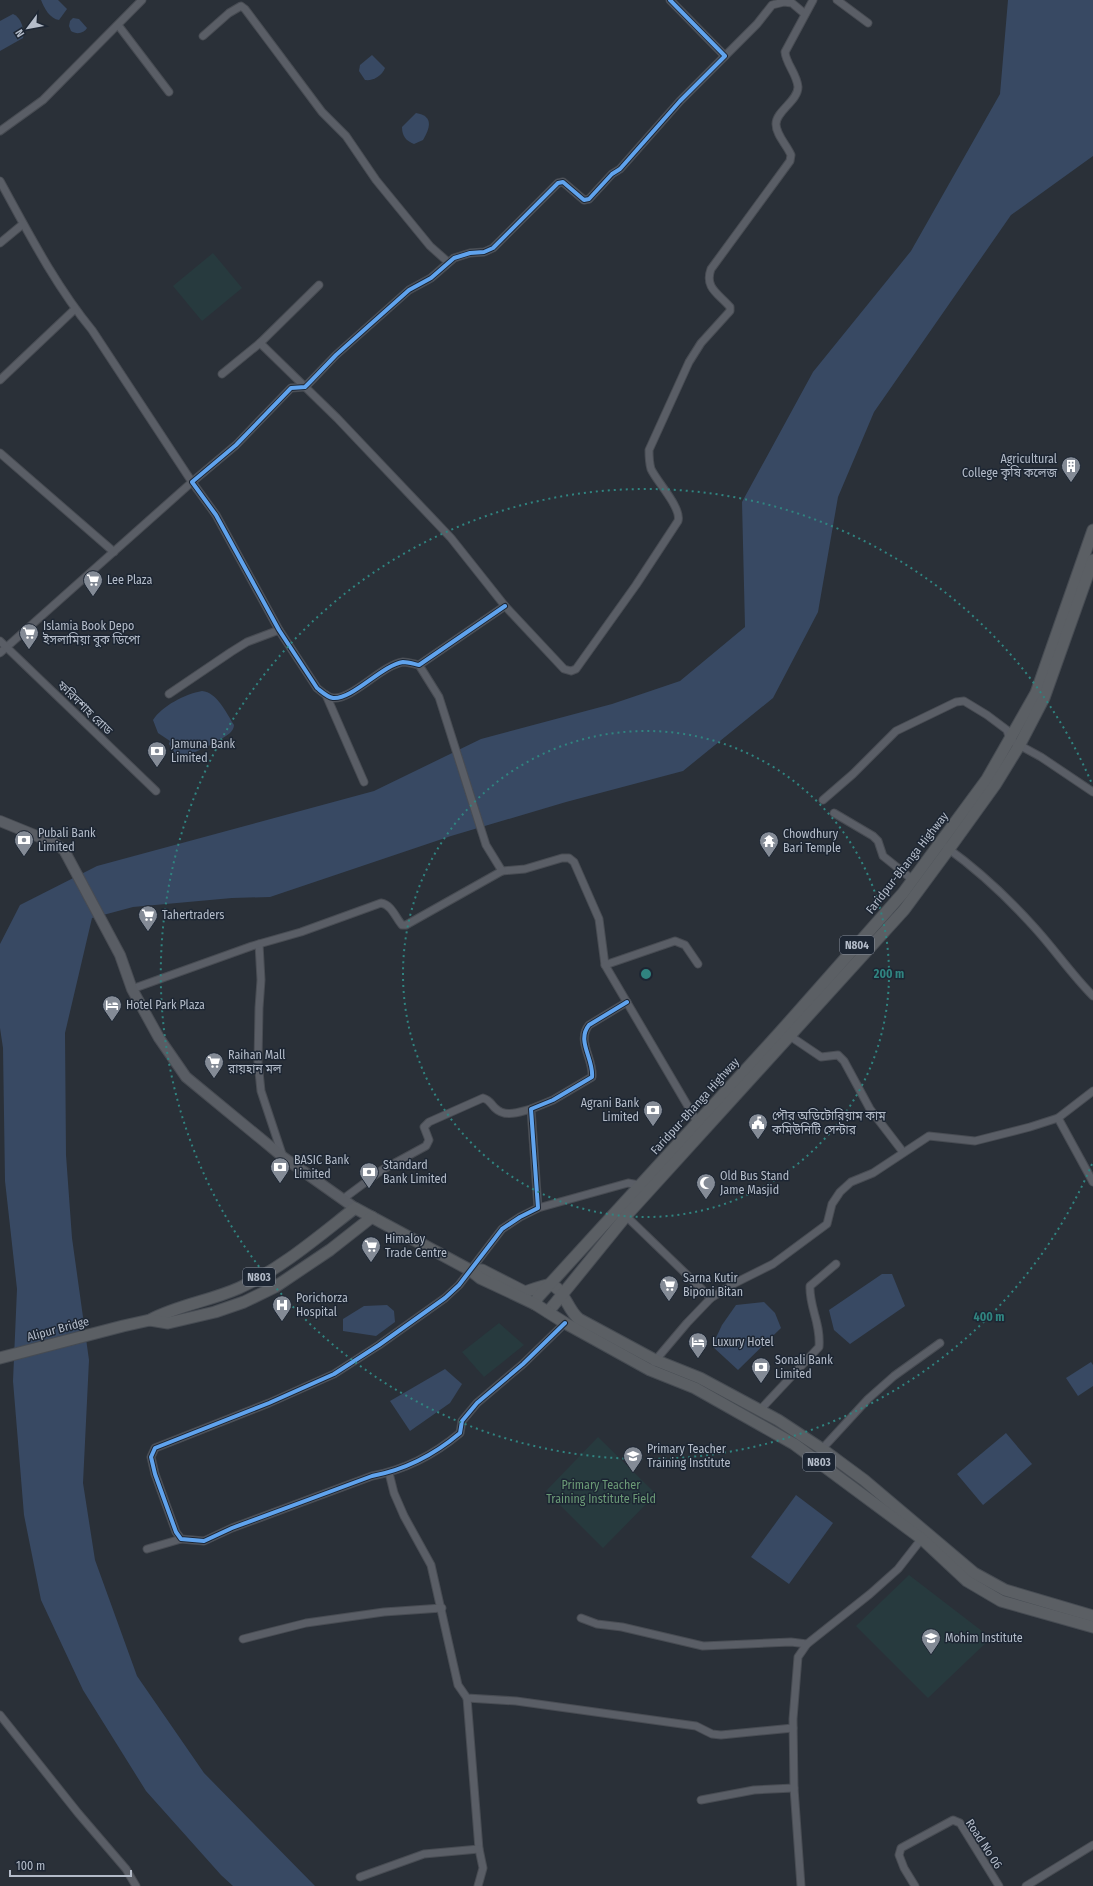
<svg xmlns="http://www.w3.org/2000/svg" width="1093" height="1886" viewBox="0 0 1093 1886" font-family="'Fira Sans Condensed','Noto Sans Bengali',sans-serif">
  <rect width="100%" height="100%" fill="#2a3038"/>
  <g fill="#273a3e">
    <polygon points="213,253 242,288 202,321 173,286"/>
    <polygon points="499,1323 524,1345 484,1377 462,1352"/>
    <polygon points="598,1437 656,1494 603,1548 546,1491"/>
    <polygon points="909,1575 991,1638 928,1698 856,1626"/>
  </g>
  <g fill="#384963">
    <path d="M41,0H58L67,9L59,20C50,19 44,8 41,0Z"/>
    <polygon points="1008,0 1093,0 1093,156 1011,215 874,412 838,497 818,612 773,698 683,771 566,802 451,836 270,897 232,898 133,907 92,918 65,1033 66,1155 72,1238 89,1360 83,1483 95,1560 137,1676 204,1773 315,1886 233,1886 221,1875 146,1791 83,1690 41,1600 24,1515 13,1381 17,1289 5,1181 3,1048 0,1028 0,944 20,905 97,866 374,791 481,739 612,704 680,681 745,627 742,502 813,372 911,251 1000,94"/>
    <path d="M13,14C21,17 25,30 23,38L0,51V21Z"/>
    <path d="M73,18L79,19L87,28C84,33 77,35 71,31L69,26L70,21Z"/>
    <path d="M372,55L385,68C382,76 373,81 365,80L359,71L360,65Z"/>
    <path d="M416,113C434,116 430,128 423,140L414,144C406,141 402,136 402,127Z"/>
    <path d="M202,691C217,692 227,714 234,725C234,728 232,731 230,733C221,741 189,756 178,758L169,744L170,741L158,733L153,720C162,706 185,694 202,691Z"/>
    <polygon points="882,1274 892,1274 905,1306 850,1344 834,1330 829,1310"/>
    <polygon points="764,1302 775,1313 781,1328 738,1370 712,1346 722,1325 736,1305"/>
    <polygon points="387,1305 394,1311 395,1322 376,1336 343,1331 343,1319 364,1306"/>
    <polygon points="1091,1362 1093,1365 1093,1386 1078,1396 1066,1378"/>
    <polygon points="445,1369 462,1384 450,1403 410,1431 390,1401"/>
    <polygon points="1006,1433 1032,1464 983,1505 957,1474"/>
    <polygon points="796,1495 833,1523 789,1584 751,1557"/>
  </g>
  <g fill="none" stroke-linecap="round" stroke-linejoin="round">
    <g stroke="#484c53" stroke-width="9">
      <g id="minor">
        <polyline points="837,0 868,23"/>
        <polyline points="118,25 169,92"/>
        <polyline points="203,36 229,13 241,6 245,9 322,112 346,136 376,180 430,246 448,262"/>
        <polyline points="725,56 757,24 772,5 784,2 792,3 805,14"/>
        <polyline points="0,131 43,100 142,0"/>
        <path d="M0,181C28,232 55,285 92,330L192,482L0,653"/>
        <polyline points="0,243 23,224"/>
        <path d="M260,343L337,418L451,538L505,606L564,669L571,671L576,669L636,585L678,521C682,508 657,482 651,469C649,462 649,457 649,450L689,362L701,343L730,311V307C719,294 704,288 711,269L790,161L791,155C787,145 776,135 776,124C776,111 798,101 798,87C797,74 786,64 785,52L813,0"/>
        <polyline points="222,374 260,343 319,285"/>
        <polyline points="0,380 75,309"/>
        <polyline points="0,453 114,552"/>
        <path d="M505,606L419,665C414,664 408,662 403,662C382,665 352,700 333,698C327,697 322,692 317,688L279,630L216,515L192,482L236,445L291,388L305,387L310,382L336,355L409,290L431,278L454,258L470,253L484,252L493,248L558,183L563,182L584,200L589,199L612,174L620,169L680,101L725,56L670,0"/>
        <polyline points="0,641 156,791"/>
        <polyline points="419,665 439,697 486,845 502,871 525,869 562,858 569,858 574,862 599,919 605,965 699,1125"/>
        <polyline points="169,694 231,652 247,642 279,630"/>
        <polyline points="326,695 364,782"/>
        <polyline points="823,800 853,774 896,731 956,702 964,701 987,715 1007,730 1010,740 1041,757 1093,792"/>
        <polyline points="834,813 873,836 878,841 883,856 913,880"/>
        <path d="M946,847C978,870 1009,899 1035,928C1055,950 1072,975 1093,996"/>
        <polyline points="259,944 261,980 259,1008 258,1062 261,1091 283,1157"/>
        <polyline points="605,965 675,941 685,945 698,964"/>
        <path d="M132,989L252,946L301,932L381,903C392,905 395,917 402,925H406L502,871"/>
        <polyline points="787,1034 821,1057 838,1055 844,1061 870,1109 903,1152"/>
        <polyline points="1058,1118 1093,1182"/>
        <path d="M343,1199L382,1170L426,1146L429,1140L424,1127L429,1122L483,1098C490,1100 490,1103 495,1108C505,1118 519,1112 531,1109"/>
        <polyline points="538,1208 628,1183 639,1185"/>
        <polyline points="626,1216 711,1298"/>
        <path d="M565,1323L523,1364L477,1403L462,1421L460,1433C435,1454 404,1470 372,1476L232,1528L204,1541L181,1539L176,1532L155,1474L151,1457L155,1448L269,1403L334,1374L379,1345L445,1298L459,1285L502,1229L520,1217L538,1208L531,1109L553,1100L592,1077C594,1059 576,1041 589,1025L627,1002"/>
        <polyline points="654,1362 687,1323 711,1298 735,1283 773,1264 827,1224 832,1204 840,1192 851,1182 873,1173 929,1136 975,1141 1030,1127 1058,1118 1093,1091"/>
        <path d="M760,1410L819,1347C821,1323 809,1307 810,1286L836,1264"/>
        <polyline points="822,1449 868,1399 894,1376 940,1343"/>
        <polyline points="389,1473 394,1493 404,1516 431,1565 458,1685 467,1698 516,1701 696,1726 712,1734 721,1735 793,1728"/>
        <polyline points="147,1549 181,1539"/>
        <polyline points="581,1618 597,1624 622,1627 703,1646 791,1642 807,1644"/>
        <polyline points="243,1639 306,1623 384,1612 442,1608"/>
        <polyline points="467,1698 479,1849 483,1868 478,1886"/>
        <polyline points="0,1715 78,1813 126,1869 136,1886"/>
        <polyline points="701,1800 754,1790 794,1788"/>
        <polyline points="360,1877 424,1854 479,1849"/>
        <polyline points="801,1886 794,1788 793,1719 798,1657 807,1644 870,1594 898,1569 923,1537"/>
        <polyline points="915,1886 904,1868 899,1855 901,1848 953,1820 960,1823 999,1886"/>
        <polyline points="1026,1886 1093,1845"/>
      </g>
    </g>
    <g stroke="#484c53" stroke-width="12">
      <polyline id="secondary" points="0,821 54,843 64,850 120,955 132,989 159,1038 186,1077 283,1157 355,1208"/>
    </g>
    <g stroke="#474c53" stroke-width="13">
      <g id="trunk">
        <path d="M470,1270H482L525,1292C531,1290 543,1285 549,1285C563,1285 567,1310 579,1319L655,1360L700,1378L778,1420L822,1449L864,1480L974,1573L1005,1590L1093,1616"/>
        <polyline points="535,1304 538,1297 781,1031 903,893 987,779 1036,693 1093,530"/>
        <polyline points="548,1312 626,1216 904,910 949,849 995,785 1019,746 1044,698 1093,560"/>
        <path d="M150,1320C178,1305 210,1301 239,1288C281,1269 319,1236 355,1208L470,1270L480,1278L535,1304L565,1323L650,1370L695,1388L794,1444L922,1539L967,1581L1001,1601L1093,1627"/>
        <polyline points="0,1358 123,1326 150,1320 168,1323 215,1312 244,1302 275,1287 330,1250 372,1217"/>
      </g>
    </g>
    <use href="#minor" stroke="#5a5e66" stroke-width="7"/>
    <use href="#secondary" stroke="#595d64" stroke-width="10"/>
    <use href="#trunk" stroke="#5b5f64" stroke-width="11"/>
    <g stroke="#1d2633" stroke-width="6">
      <g id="cycleway">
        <path d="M505,606L419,665C414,664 408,662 403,662C382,665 352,700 333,698C327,697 322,692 317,688L279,630L216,515L192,482L236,445L291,388L305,387L310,382L336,355L409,290L431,278L454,258L470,253L484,252L493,248L558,183L563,182L584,200L589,199L612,174L620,169L680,101L725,56L670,0"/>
        <path d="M565,1323L523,1364L477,1403L462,1421L460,1433C435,1454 404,1470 372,1476L232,1528L204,1541L181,1539L176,1532L155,1474L151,1457L155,1448L269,1403L334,1374L379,1345L445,1298L459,1285L502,1229L520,1217L538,1208L531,1109L553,1100L592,1077C594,1059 576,1041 589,1025L627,1002"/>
      </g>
    </g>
    <use href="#cycleway" stroke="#60a3ed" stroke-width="4"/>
  </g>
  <g fill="none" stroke="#308480" stroke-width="2" stroke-dasharray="2 4">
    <circle cx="646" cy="974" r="243"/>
    <path d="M1092 1164A485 485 0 1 1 1092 784"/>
  </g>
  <defs>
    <g id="building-pin" transform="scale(1)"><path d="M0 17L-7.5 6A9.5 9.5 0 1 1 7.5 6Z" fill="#848b96" stroke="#1d2633"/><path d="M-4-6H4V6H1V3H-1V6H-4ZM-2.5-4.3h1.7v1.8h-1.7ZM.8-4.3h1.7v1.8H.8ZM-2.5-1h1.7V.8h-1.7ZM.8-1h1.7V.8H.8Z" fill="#fff"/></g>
    <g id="supermarket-pin" transform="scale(1)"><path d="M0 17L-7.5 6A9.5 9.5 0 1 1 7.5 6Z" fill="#848b96" stroke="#1d2633"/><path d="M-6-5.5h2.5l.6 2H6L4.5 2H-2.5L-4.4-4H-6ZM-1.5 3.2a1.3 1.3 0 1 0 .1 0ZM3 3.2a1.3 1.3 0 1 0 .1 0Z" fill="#fff"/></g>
    <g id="bank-pin" transform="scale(1)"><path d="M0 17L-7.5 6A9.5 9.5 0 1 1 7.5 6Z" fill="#848b96" stroke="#1d2633"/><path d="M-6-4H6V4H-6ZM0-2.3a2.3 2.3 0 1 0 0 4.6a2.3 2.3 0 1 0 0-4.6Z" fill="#fff"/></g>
    <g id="temple-pin" transform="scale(1)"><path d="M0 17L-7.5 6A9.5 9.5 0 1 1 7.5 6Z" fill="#848b96" stroke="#1d2633"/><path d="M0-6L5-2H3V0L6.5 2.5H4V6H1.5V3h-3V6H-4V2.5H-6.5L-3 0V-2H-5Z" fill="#fff"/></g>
    <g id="hotel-pin" transform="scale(1)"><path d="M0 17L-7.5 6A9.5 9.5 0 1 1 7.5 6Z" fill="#848b96" stroke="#1d2633"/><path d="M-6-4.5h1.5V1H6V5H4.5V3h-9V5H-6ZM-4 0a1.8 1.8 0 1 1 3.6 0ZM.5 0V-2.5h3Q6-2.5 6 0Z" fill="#fff"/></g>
    <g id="civic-pin" transform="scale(1)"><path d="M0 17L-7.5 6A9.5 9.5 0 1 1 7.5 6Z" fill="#848b96" stroke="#1d2633"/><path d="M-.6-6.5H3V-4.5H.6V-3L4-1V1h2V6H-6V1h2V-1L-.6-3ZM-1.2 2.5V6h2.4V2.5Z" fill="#fff"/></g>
    <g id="mosque-pin" transform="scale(1)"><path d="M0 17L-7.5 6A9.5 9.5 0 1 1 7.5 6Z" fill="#848b96" stroke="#1d2633"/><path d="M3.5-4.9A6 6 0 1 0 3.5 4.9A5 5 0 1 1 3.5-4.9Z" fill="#fff"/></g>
    <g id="hospital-pin" transform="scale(1)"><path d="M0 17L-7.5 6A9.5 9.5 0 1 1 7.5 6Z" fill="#848b96" stroke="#1d2633"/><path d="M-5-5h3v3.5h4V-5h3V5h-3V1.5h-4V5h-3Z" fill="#fff"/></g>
    <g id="university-pin" transform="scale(1)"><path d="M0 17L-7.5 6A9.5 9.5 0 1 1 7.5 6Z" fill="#848b96" stroke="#1d2633"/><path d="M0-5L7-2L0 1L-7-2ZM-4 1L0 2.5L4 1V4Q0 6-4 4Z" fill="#fff"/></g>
    <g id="school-pin" transform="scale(1)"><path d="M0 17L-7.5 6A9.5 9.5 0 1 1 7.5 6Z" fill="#848b96" stroke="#1d2633"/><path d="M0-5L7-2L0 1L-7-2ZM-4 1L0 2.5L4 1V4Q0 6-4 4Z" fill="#fff"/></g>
  </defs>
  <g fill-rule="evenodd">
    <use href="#building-pin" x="1071" y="466"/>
    <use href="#supermarket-pin" x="93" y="580"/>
    <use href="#supermarket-pin" x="29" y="633"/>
    <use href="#bank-pin" x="157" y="751"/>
    <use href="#bank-pin" x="24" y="840"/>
    <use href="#temple-pin" x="769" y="841"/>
    <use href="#supermarket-pin" x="148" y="915"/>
    <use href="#hotel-pin" x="112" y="1005"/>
    <use href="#supermarket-pin" x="214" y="1062"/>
    <use href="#bank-pin" x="653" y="1110"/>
    <use href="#civic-pin" x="758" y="1123"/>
    <use href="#bank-pin" x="280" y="1167"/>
    <use href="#bank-pin" x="369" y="1172"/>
    <use href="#mosque-pin" x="706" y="1183"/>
    <use href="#supermarket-pin" x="371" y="1246"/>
    <use href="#supermarket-pin" x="669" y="1285"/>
    <use href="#hospital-pin" x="282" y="1305"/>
    <use href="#hotel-pin" x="698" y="1342"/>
    <use href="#bank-pin" x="761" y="1367"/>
    <use href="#university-pin" x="633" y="1456"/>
    <use href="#school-pin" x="931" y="1638"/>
  </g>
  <g text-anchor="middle" stroke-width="3" stroke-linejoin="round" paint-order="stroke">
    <g fill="#1d2633" stroke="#878f9c" stroke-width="1">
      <rect x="840" y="936" width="34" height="18" rx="3"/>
      <rect x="243" y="1268" width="32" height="18" rx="3"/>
      <rect x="803" y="1453" width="32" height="18" rx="3"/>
    </g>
    <g font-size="11" font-weight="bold" fill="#b4bcc9">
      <text x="857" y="949">N804</text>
      <text x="259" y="1281">N803</text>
      <text x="819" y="1466">N803</text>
    </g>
    <g font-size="12" fill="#b4bcc9" stroke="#1d2633" text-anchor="start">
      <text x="1057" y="463" text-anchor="end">Agricultural<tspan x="1057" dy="14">College কৃষি কলেজ</tspan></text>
      <text x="107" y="584">Lee Plaza</text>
      <text x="43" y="630">Islamia Book Depo<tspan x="43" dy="14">ইসলামিয়া বুক ডিপো</tspan></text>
      <text x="171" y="748">Jamuna Bank<tspan x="171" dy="14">Limited</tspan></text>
      <text x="38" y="837">Pubali Bank<tspan x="38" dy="14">Limited</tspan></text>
      <text x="783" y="838">Chowdhury<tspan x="783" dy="14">Bari Temple</tspan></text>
      <text x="162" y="919">Tahertraders</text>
      <text x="126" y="1009">Hotel Park Plaza</text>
      <text x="228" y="1059">Raihan Mall<tspan x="228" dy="14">রায়হান মল</tspan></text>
      <text x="639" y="1107" text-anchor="end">Agrani Bank<tspan x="639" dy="14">Limited</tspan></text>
      <text x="772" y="1120">পৌর অডিটোরিয়াম কাম<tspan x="772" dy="14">কমিউনিটি সেন্টার</tspan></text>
      <text x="294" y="1164">BASIC Bank<tspan x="294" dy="14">Limited</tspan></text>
      <text x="383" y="1169">Standard<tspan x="383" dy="14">Bank Limited</tspan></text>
      <text x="720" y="1180">Old Bus Stand<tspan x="720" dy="14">Jame Masjid</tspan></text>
      <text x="385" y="1243">Himaloy<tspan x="385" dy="14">Trade Centre</tspan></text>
      <text x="683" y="1282">Sarna Kutir<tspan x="683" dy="14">Biponi Bitan</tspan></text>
      <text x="296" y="1302">Porichorza<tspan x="296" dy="14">Hospital</tspan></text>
      <text x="712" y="1346">Luxury Hotel</text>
      <text x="775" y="1364">Sonali Bank<tspan x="775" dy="14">Limited</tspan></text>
      <text x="647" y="1453">Primary Teacher<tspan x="647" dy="14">Training Institute</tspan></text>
      <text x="945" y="1642">Mohim Institute</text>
    </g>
    <g font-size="12" fill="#b4bcc9" stroke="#1d2633">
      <text transform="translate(85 708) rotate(44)" y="4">ফরিদশাহ রোড</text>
      <text transform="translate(907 863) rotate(-52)" y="4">Faridpur-Bhanga Highway</text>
      <text transform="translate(695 1106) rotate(-48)" y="4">Faridpur-Bhanga Highway</text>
      <text transform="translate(58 1329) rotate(-15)" y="4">Alipur Bridge</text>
      <text transform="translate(984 1844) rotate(57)" y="4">Road No 06</text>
    </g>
    <g font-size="12" fill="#6b9a76" stroke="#1d2633">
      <text x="601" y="1489">Primary Teacher<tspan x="601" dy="14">Training Institute Field</tspan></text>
    </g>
  </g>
  <circle cx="646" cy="974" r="6" fill="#308480" stroke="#1d2633" stroke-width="2"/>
  <g font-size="12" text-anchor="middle" font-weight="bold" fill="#308480" stroke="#1d2633" stroke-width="3" stroke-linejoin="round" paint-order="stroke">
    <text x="889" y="978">200 m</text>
    <text x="989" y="1321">400 m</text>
  </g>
  <g transform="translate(28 28) rotate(238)" stroke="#1d2633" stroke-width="3" paint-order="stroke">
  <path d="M0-3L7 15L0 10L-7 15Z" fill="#b4bcc9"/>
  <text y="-6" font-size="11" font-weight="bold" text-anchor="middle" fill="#b4bcc9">N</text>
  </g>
  <path d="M10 1870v6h121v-6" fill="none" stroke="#b4bcc9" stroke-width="2"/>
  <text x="16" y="1870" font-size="12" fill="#b4bcc9" stroke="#1d2633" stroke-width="3" paint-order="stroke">100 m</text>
</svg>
